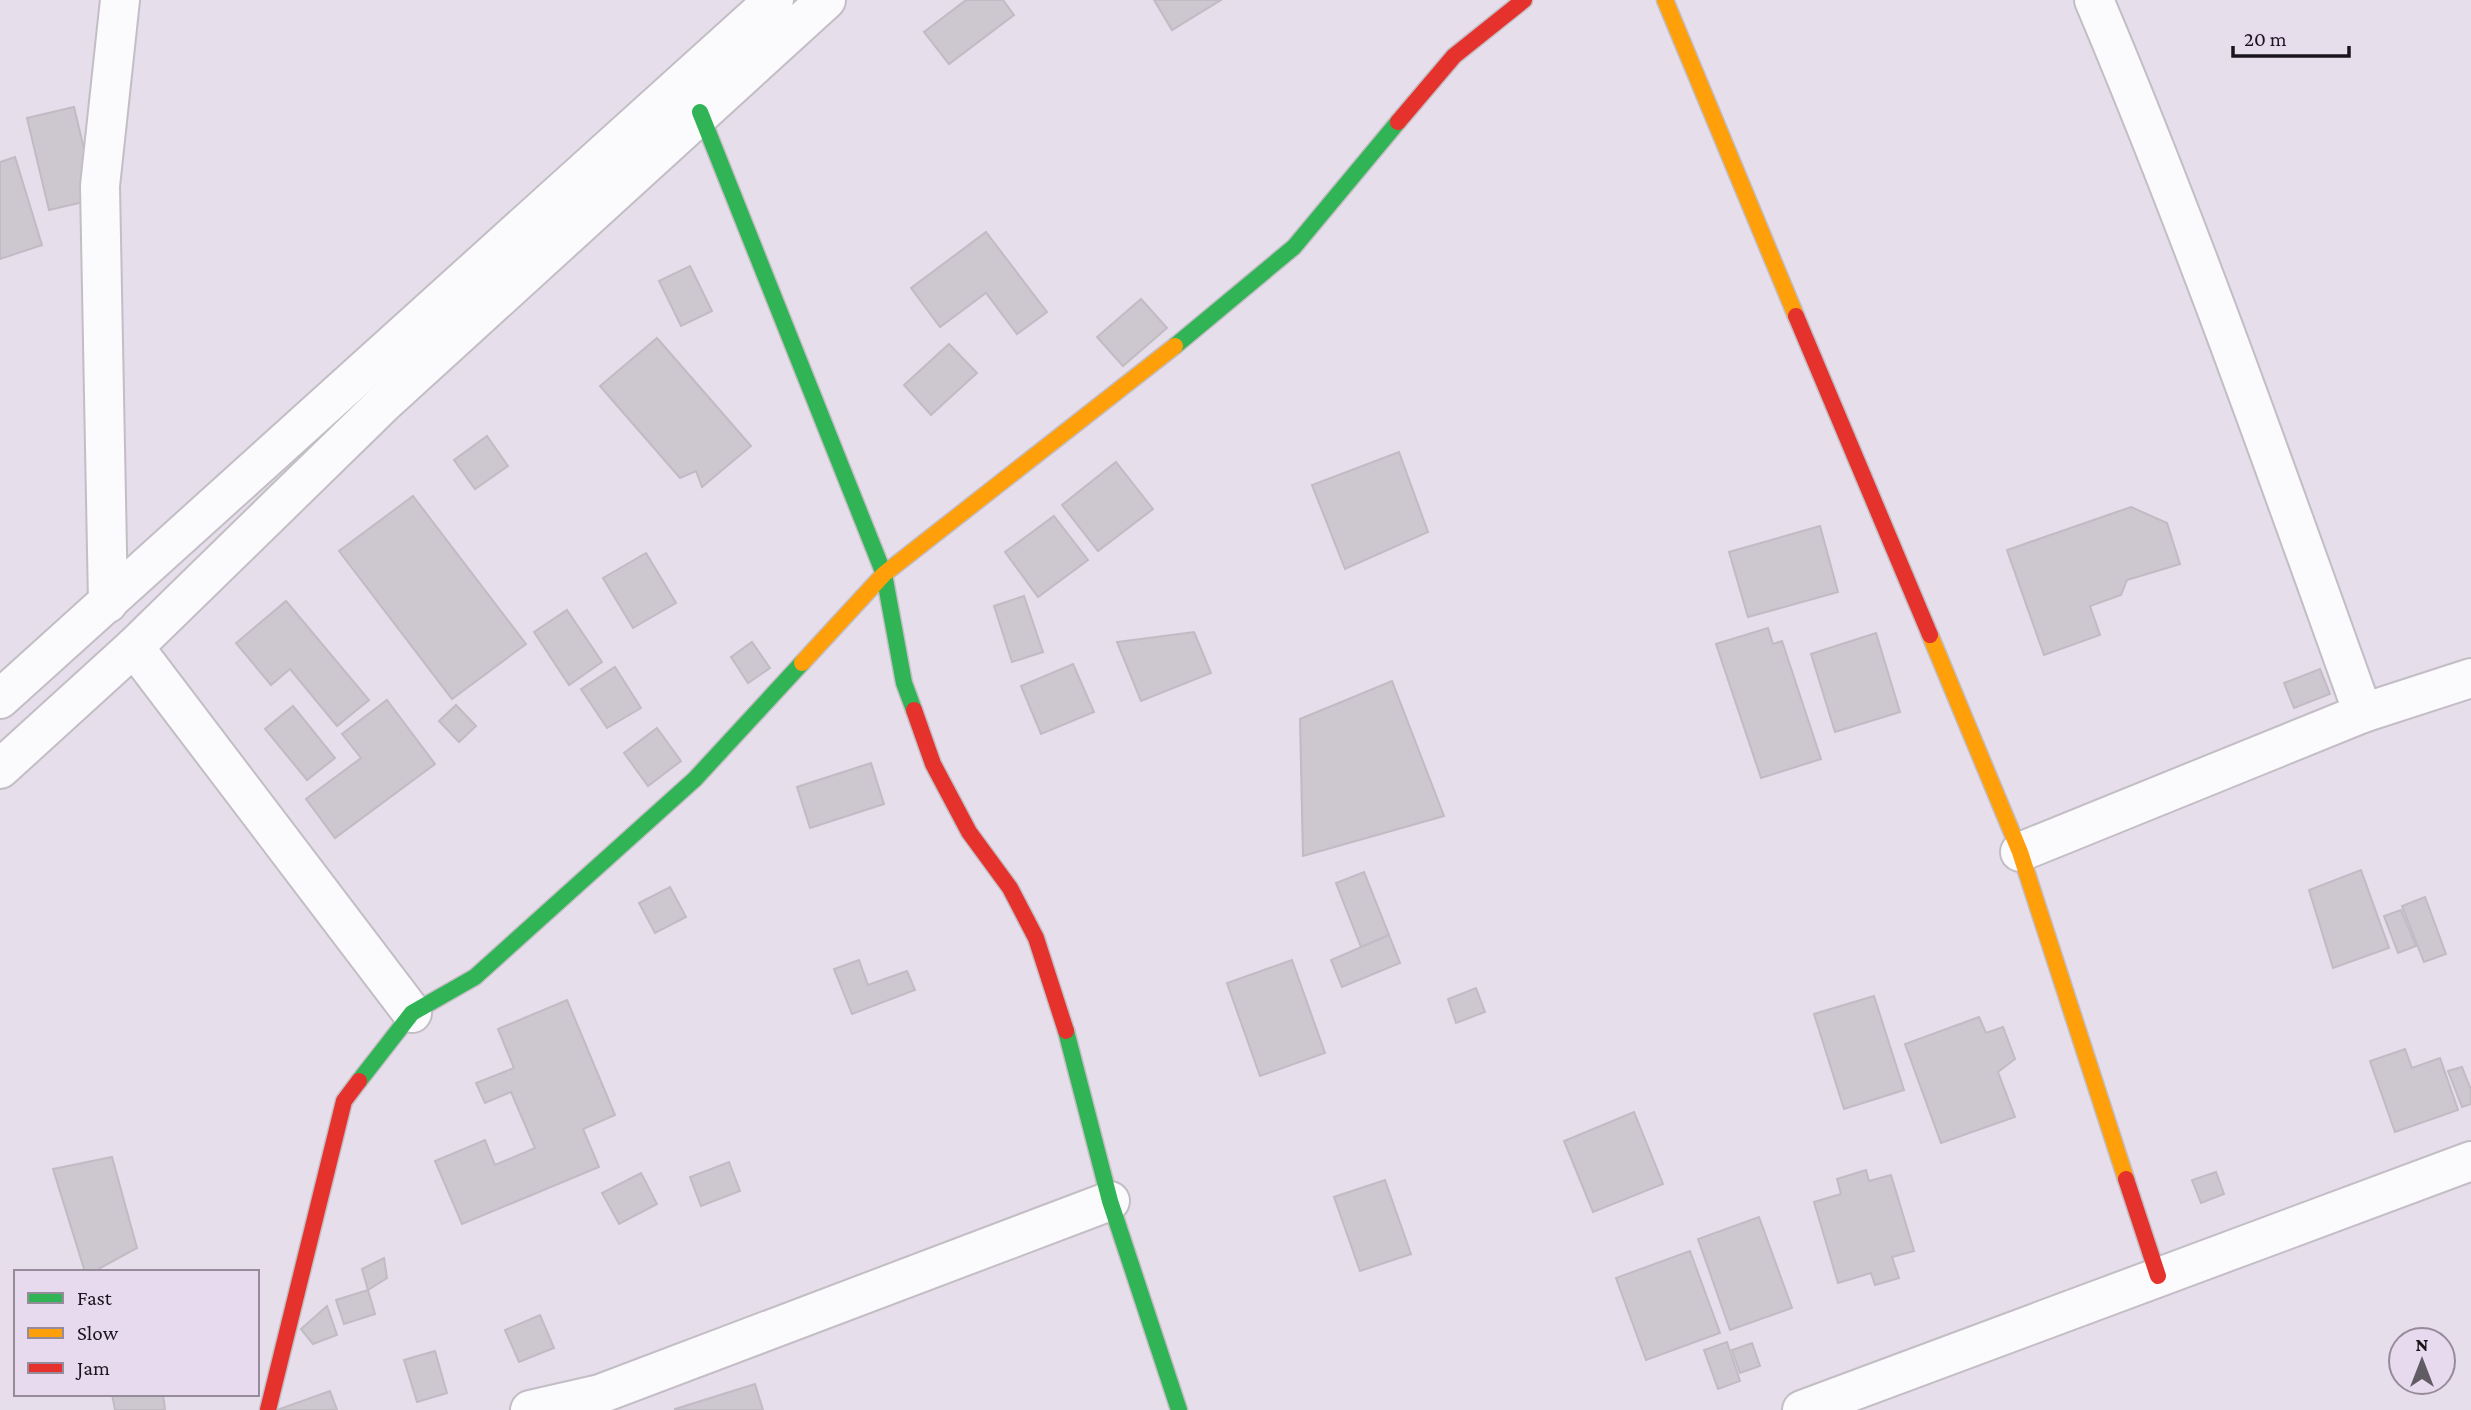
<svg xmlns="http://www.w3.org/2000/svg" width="2471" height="1410" viewBox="0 0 2471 1410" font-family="'Crimson Pro',serif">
  <rect width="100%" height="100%" fill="#e6deea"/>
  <g fill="#cdc7d0" stroke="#c1bbc4" stroke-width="2">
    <polygon points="966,0 1003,0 1014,15 949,64 924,32"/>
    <polygon points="1154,0 1221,0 1172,30"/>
    <polygon points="74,107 96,199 49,210 27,118"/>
    <polygon points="15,157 42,245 0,259 0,162"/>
    <polygon points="986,232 1047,312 1017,334 986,293 940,327 911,288"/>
    <polygon points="690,266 712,311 681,326 659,281"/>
    <polygon points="1141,299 1167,328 1123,366 1097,337"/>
    <polygon points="657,338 751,446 702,487 696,471 680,478 600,386"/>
    <polygon points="949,344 977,373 931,415 904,385"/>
    <polygon points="487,436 508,466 475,489 454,460"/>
    <polygon points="1399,452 1428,532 1345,569 1312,485"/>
    <polygon points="1116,462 1153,509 1098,551 1062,505"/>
    <polygon points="413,496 526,644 452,699 339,551"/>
    <polygon points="2131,507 2167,523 2180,564 2127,580 2121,595 2090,606 2100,635 2044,655 2007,550"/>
    <polygon points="1054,516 1088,560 1038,597 1005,552"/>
    <polygon points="1820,526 1838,592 1748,617 1729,552"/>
    <polygon points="646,553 676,603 633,628 603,578"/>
    <polygon points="1024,596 1043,652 1012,662 994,606"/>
    <polygon points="286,601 369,700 337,726 290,669 271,685 236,643"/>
    <polygon points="567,610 602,662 569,685 534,632"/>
    <polygon points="1768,628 1773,644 1782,641 1821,759 1761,778 1716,644"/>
    <polygon points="1194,632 1211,673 1141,701 1117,642"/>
    <polygon points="1876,633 1900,712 1835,732 1811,654"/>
    <polygon points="752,642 770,668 748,683 731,657"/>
    <polygon points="1073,664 1094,712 1041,734 1021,686"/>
    <polygon points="615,667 641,708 607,728 581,689"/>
    <polygon points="2320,669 2330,694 2294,708 2284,683"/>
    <polygon points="1392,681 1444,816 1303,856 1300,719"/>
    <polygon points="387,700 435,764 335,838 306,799 361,758 342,734"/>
    <polygon points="456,705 476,726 459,742 439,721"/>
    <polygon points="293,706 335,758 307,780 265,729"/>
    <polygon points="657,728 681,761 648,786 624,753"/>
    <polygon points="871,763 884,804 810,828 797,787"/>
    <polygon points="2361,870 2389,948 2333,968 2309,890"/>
    <polygon points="1364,872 1389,935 1361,947 1336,883"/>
    <polygon points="670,887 686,917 655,933 639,903"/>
    <polygon points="2425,897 2446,954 2424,962 2402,906"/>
    <polygon points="2401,910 2416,946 2398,953 2384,916"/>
    <polygon points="1389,935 1400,963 1342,987 1331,960"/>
    <polygon points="859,960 868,985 907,971 915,990 852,1014 834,969"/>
    <polygon points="1292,960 1325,1053 1260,1076 1227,983"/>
    <polygon points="1476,988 1485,1012 1456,1023 1448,999"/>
    <polygon points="1874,996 1904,1090 1844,1109 1814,1014"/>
    <polygon points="567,1000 615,1115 583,1129 599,1167 462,1224 435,1161 485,1140 495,1165 535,1148 511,1092 485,1103 476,1083 514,1068 498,1029"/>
    <polygon points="1979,1017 1986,1033 2003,1027 2015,1059 1998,1072 2015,1117 1941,1143 1905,1044"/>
    <polygon points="2405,1049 2412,1068 2440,1058 2458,1110 2395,1132 2370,1061"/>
    <polygon points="2462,1067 2471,1090 2471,1104 2462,1107 2448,1071"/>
    <polygon points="1634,1112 1663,1184 1593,1212 1564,1141"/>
    <polygon points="112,1157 137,1248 93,1272 85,1272 53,1169"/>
    <polygon points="729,1162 740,1191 701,1206 690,1177"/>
    <polygon points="1866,1170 1869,1181 1891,1175 1914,1251 1892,1257 1899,1278 1875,1285 1871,1273 1838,1283 1814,1202 1841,1194 1837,1179"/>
    <polygon points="2216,1172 2224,1194 2201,1203 2192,1180"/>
    <polygon points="641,1173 657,1204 619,1224 602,1193"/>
    <polygon points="1385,1180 1411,1254 1360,1271 1334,1197"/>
    <polygon points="1759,1217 1792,1308 1730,1330 1698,1239"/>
    <polygon points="1690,1251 1720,1333 1646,1360 1616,1278"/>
    <polygon points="384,1258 387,1278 368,1290 362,1269"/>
    <polygon points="368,1290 375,1314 344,1324 336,1300"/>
    <polygon points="327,1306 337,1335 313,1344 301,1329"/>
    <polygon points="540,1315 554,1348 519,1362 505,1330"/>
    <polygon points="1727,1342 1740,1381 1718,1389 1704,1350"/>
    <polygon points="1752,1343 1760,1366 1740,1373 1732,1350"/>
    <polygon points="435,1351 447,1393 417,1402 404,1360"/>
    <polygon points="755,1384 763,1410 675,1410 675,1409"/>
    <polygon points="330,1391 337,1410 277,1410"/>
    <polygon points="112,1394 163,1394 165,1410 115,1410"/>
  </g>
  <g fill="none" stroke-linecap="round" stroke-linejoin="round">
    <g stroke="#c3bdc5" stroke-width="42">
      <g id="street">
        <path d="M2094,0C2193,234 2277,474 2363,713"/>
        <polyline points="108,603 100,186 120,0"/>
        <polyline points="134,647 412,1013"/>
        <polyline points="0,699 774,0"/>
        <polyline points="0,769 134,647 384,403 826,0"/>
        <polyline points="2020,852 2363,713 2471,678"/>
        <polyline points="530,1410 600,1394 1110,1201"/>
        <polyline points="1802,1410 2471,1161"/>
      </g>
    </g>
    <g stroke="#c3bdc5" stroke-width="19">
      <g id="fast">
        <polyline points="700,112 884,574 904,683 914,710"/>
        <polyline points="1175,346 1294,247 1398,122"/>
        <polyline points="1066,1031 1110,1201 1179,1410"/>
        <polyline points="359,1081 412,1013 475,977 695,779 802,663"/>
      </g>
    </g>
    <g stroke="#c3bdc5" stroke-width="19">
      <g id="slow">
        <polyline points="1665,0 1796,316"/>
        <polyline points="1930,635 2020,852 2126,1179"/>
        <polyline points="802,663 884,574 1175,346"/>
      </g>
    </g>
    <g stroke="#c3bdc5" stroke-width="19">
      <g id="jam">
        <polyline points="1398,122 1454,56 1524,0"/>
        <polyline points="1796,316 1930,635"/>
        <polyline points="914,710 933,764 969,832 1010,888 1036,938 1066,1031"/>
        <polyline points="2126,1179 2158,1276"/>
        <polyline points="268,1410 344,1101 359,1081"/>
      </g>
    </g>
    <use href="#street" stroke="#fbfafc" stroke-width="38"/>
    <use href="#fast" stroke="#30b455" stroke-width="16"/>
    <use href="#slow" stroke="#ff9f0a" stroke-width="16"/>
    <use href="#jam" stroke="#e5322d" stroke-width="16"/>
  </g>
  <rect x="14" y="1270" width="245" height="126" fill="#e8daee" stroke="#968b9a" stroke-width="2"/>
  <rect x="28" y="1293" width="35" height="10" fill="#30b455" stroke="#968b9a" stroke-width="2"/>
  <text x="77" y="1305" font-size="21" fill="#1a151c">Fast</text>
  <rect x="28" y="1328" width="35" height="10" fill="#ff9f0a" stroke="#968b9a" stroke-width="2"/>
  <text x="77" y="1340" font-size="21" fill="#1a151c">Slow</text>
  <rect x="28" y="1363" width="35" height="10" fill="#e5322d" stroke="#968b9a" stroke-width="2"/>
  <text x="77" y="1375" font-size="21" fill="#1a151c">Jam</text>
  <g transform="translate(2422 1361)"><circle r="33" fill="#e8daee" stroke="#968b9a" stroke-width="2"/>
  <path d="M0-5L12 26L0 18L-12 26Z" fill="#615b64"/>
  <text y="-10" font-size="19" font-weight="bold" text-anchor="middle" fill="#1a151c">N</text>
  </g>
  <path d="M2233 46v10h116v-10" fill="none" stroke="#1a151c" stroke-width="3.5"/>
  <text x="2244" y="46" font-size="21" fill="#1a151c" stroke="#e8daee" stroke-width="5" paint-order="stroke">20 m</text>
</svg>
